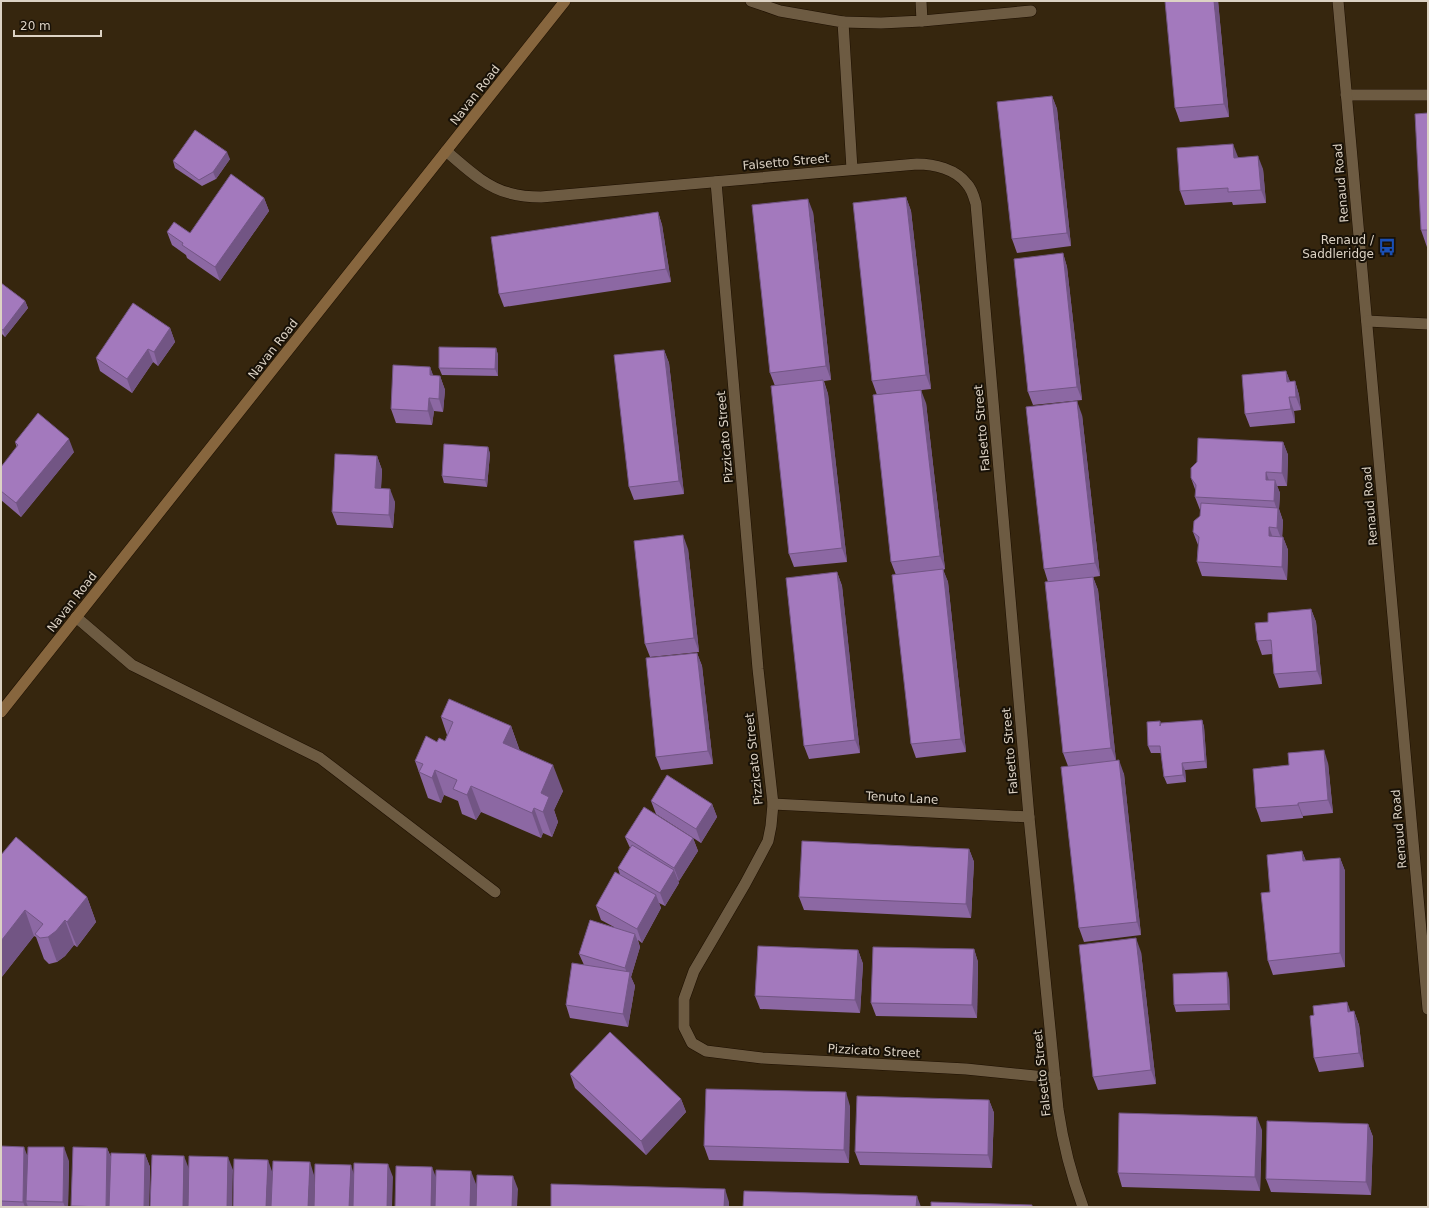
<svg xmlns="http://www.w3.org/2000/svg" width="1429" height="1208" viewBox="0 0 1429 1208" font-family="'DejaVu Sans',sans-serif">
  <rect width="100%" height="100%" fill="#36260e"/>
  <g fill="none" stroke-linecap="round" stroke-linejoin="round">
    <g stroke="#1d0f00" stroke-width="12">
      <g id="service">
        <polyline points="751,1 780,11 843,22 852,169"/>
        <polyline points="922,21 1031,11"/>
        <polyline points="843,22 881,23 922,21 921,1"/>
        <polyline points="76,617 132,665 320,758 495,892"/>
      </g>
    </g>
    <g stroke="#1d0f00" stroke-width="12">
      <g id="minor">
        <polyline points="1346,95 1428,95"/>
        <path d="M446,151C465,167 485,187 509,193C520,196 530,197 541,197L917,164C934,164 956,169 967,184C972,189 974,197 976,204L1029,817L1058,1109C1063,1143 1071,1175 1083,1207"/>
        <polyline points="716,182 758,669 773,804 771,826 768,841 745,884 694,971 684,999 684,1027 692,1043 706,1051 762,1058 966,1069 1055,1078"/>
        <polyline points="773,804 1029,817"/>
      </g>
    </g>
    <g stroke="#1d0f00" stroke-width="12">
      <g id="tertiary">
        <polyline points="1338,1 1428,1009"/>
        <polyline points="1367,321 1428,324"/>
      </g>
    </g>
    <g stroke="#1d0f00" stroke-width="12">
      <polyline id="secondary" points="1,712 565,1"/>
    </g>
    <use href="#service" stroke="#6d5b42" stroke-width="11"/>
    <use href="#minor" stroke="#6d5b42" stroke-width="11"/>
    <use href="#tertiary" stroke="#6d5b42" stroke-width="11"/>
    <use href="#secondary" stroke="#87663e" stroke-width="11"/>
  </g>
  <g fill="#8c68a3">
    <polygon points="1218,1 1229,117 1180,122 1175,108"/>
    <polygon points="1052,96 1057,109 1071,246 1017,253 1012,239"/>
    <polygon points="1428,113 1428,250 1421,230"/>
    <polygon points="1238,157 1263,169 1266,203 1233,205 1232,202 1185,205 1180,191"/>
    <polygon points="230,159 216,179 202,186 175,168 173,161"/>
    <polygon points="906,197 911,211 931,389 877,395 872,381"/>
    <polygon points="264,198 269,211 220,281 187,258 186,255 172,245 167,232 190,233"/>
    <polygon points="658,212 662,225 671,282 504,307 499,294"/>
    <polygon points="813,212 831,380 824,381 828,394 847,562 794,567 789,554 775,386 770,373"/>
    <polygon points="1063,253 1067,267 1082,400 1033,405 1028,392"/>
    <polygon points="1,283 25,301 28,308 5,337 1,333"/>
    <polygon points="170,328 175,342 158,366 153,362 132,393 100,371 96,358"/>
    <polygon points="496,348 498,355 498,376 442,375 439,368"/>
    <polygon points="664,350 669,363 684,494 634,500 629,487"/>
    <polygon points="430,367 433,376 440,376 445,390 443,412 434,411 432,425 396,423 391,409"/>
    <polygon points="1286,371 1290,382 1295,381 1299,395 1301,410 1294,411 1295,423 1250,427 1245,414"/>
    <polygon points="926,403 945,569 943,570 948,582 966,752 916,758 911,744 896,575 891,562"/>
    <polygon points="1082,415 1100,576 1093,577 1098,590 1116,761 1124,774 1141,935 1084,942 1079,928 1068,766 1063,753 1048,582 1044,569"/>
    <polygon points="15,442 74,452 21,517 1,500 1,467 17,448"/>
    <polygon points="1283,442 1288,455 1287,486 1277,486 1280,493 1279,509 1283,521 1282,537 1283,537 1288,550 1287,580 1202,576 1197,562 1198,545 1193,532 1200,516 1200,510 1195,497 1196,492 1191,478"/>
    <polygon points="488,447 490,454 487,487 444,483 442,476"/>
    <polygon points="377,456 382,470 381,489 395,502 393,528 337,525 332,512"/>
    <polygon points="688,549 699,652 650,657 645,644"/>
    <polygon points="837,572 842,586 860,753 809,759 804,746"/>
    <polygon points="1311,609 1316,622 1322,684 1279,688 1274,674 1272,654 1262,655 1257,641 1268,622"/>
    <polygon points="697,653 702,666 713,764 661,770 656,757"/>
    <polygon points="441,717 511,726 520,751 563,791 554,810 558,822 552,837 543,833 541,838 481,812 476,820 462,814 458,801 444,795 441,803 428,798 415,761 437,742 445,741 447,735"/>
    <polygon points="1202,720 1204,727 1207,768 1185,770 1186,782 1167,784 1164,777 1161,753 1151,753 1148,746 1160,721 1161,724"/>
    <polygon points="1328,763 1333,813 1303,816 1303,818 1261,822 1256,808"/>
    <polygon points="651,801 712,804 717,817 701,843 656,814"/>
    <polygon points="625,837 693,838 698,851 679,881 678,880 679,883 665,906 659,903 661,908 642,943 638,940 640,947 631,977 635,986 628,1027 570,1018 566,1005 584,965 579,954 614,927 601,920 596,906 620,875 618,868 630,848"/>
    <polygon points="969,849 974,862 971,918 804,910 799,897"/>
    <polygon points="1302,851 1306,861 1340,858 1345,871 1345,967 1273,975 1268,961 1270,892"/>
    <polygon points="1,855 87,897 96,922 77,947 74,945 65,956 57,962 49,964 44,959 36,937 34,936 1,978"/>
    <polygon points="974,949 978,962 977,1018 876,1016 871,1003"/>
    <polygon points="858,950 863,964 860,1013 760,1009 755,996"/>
    <polygon points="1141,952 1156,1084 1098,1090 1093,1077"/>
    <polygon points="1229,979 1230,1010 1176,1012 1174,1005"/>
    <polygon points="1347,1002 1350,1012 1354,1011 1359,1025 1364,1067 1319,1072 1314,1058 1314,1015"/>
    <polygon points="570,1074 681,1099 686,1112 646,1155 575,1088"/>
    <polygon points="989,1100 994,1113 992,1168 860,1165 855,1152"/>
    <polygon points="850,1106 849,1163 709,1160 704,1146"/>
    <polygon points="1368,1124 1373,1137 1371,1195 1271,1192 1266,1179"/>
    <polygon points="1262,1130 1260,1191 1122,1187 1118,1173"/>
    <polygon points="1,1146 27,1155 69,1161 68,1207 28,1207 28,1206 28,1207 1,1207"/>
    <polygon points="107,1148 111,1157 145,1154 150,1167 149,1207 72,1207 71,1206"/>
  </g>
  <g fill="#725584">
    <polygon points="1214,1 1218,1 1229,117 1224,104"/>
    <polygon points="1052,96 1057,109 1071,246 1067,233"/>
    <polygon points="1233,144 1238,157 1239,171 1234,158"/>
    <polygon points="227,152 230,159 216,179 213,172"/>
    <polygon points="1258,156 1263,169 1266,203 1261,190"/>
    <polygon points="906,197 911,211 931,389 926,375"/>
    <polygon points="264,198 269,211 220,281 215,267"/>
    <polygon points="808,199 813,212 831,380 826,366"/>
    <polygon points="658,212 662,225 671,282 666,269"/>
    <polygon points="1063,253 1067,267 1082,400 1077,387"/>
    <polygon points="25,301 28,308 5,337 3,330"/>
    <polygon points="170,328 175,342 158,366 154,352"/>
    <polygon points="496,348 498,355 498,376 495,369"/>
    <polygon points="148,349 153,362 132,393 127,379"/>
    <polygon points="664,350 669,363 684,494 679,481"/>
    <polygon points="430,367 435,380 430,375"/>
    <polygon points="1286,371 1291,384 1287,382"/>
    <polygon points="440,376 445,390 443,412 439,399"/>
    <polygon points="823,380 828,394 847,562 842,548"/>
    <polygon points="1295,381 1299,395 1301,410 1296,397"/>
    <polygon points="921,390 926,403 945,569 940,556"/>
    <polygon points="1289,397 1294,411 1295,423 1291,409"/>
    <polygon points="429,398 434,411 432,425 428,411"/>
    <polygon points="1077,401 1082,415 1100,576 1095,563"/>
    <polygon points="69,439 74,452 21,517 16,503"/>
    <polygon points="1283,442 1288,455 1287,486 1282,473"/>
    <polygon points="488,447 490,454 487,487 485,480"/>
    <polygon points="377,456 382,470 380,502 375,488"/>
    <polygon points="1266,472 1271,486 1266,480"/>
    <polygon points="1275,480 1280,493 1279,509 1283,521 1282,541 1277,528 1278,513 1274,501"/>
    <polygon points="390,489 395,502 393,528 389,515"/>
    <polygon points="1269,527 1274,541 1269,536"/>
    <polygon points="683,535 688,549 699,652 694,638"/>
    <polygon points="1283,537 1288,550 1287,580 1282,567"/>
    <polygon points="943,569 948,582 966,752 961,739"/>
    <polygon points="837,572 842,586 860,753 855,740"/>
    <polygon points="1093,577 1098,590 1116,761 1111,748"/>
    <polygon points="1311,609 1316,622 1322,684 1317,671"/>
    <polygon points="697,653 702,666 713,764 708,751"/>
    <polygon points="1202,720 1204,727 1207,768 1205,761"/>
    <polygon points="511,726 520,752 503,743"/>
    <polygon points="1324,750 1328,763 1333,813 1328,800"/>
    <polygon points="1119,760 1124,774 1141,935 1137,922"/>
    <polygon points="1182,763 1185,770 1186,782 1183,775"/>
    <polygon points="553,765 563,791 554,810 558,822 552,837 543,812 541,793"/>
    <polygon points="435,770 444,795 441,803 432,778"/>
    <polygon points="471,786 481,812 476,820 467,795"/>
    <polygon points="1298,803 1303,816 1303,818 1298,805"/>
    <polygon points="712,804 717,817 701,843 696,829"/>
    <polygon points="534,808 543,833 541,838 532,813"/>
    <polygon points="693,838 698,851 679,881 674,868"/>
    <polygon points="969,849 974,862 971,918 966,904"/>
    <polygon points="1302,851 1307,865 1303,861"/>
    <polygon points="1340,858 1345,871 1345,967 1340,953"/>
    <polygon points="674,870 679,883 665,906 660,893"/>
    <polygon points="656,895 661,908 642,943 637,929"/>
    <polygon points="87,897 96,922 77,947 67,922"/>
    <polygon points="25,910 34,936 1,978 1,941"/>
    <polygon points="65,920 74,945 65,956 57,962 48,937"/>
    <polygon points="635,934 640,947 631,977 635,986 628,1027 623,1014 629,978 625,968"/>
    <polygon points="1136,938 1141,952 1156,1084 1151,1070"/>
    <polygon points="974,949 978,962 977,1018 972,1005"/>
    <polygon points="858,950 863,964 860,1013 855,1000"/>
    <polygon points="1227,972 1229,979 1230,1010 1228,1004"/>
    <polygon points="1347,1002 1352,1015 1348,1012"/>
    <polygon points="1354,1011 1359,1025 1364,1067 1359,1053"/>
    <polygon points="846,1092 850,1106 849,1163 844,1150"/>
    <polygon points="681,1099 686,1112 646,1155 641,1141"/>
    <polygon points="989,1100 994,1113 992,1168 988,1155"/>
    <polygon points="1257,1117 1262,1130 1260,1191 1255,1177"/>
    <polygon points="1368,1124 1373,1137 1371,1195 1366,1182"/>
    <polygon points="24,1147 29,1160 26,1201 28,1207 25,1207 23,1202"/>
    <polygon points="64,1147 69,1161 68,1207 65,1207 63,1202"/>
    <polygon points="107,1148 112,1161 111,1207 106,1207"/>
    <polygon points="145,1154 150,1167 149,1207 144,1207"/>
    <polygon points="184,1156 189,1169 188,1207 183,1207"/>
    <polygon points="228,1157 233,1170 232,1207 227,1207"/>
    <polygon points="268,1160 273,1174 272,1207 266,1207"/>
    <polygon points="310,1162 314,1175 314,1207 308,1207"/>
    <polygon points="388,1164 393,1177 392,1207 387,1207"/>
    <polygon points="351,1165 355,1178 355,1207 349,1207"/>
    <polygon points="432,1167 437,1180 436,1207 431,1207"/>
    <polygon points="471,1171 476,1184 476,1207 470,1207"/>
    <polygon points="513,1176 518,1189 517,1207 512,1207"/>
    <polygon points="725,1189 729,1202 729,1207 724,1207"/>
    <polygon points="917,1196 921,1207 916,1207"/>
  </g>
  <g fill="#a379bd" stroke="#725584">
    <polygon points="1165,1 1214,1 1224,104 1175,108"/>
    <polygon points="1052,96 1067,233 1012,239 997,102"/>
    <polygon points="1428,113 1428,230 1421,230 1415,114"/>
    <polygon points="195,130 227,152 213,172 199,180 173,161"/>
    <polygon points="1233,144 1234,158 1258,156 1261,190 1228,192 1228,188 1180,191 1177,148"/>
    <polygon points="231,174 264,198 215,267 182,245 183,243 167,232 174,222 190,233"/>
    <polygon points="906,197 926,375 872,381 853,203"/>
    <polygon points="808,199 826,366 770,373 752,205"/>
    <polygon points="658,212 666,269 499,294 491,237"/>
    <polygon points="1063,253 1077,387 1028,392 1014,259"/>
    <polygon points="1,283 25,301 3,330 1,329"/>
    <polygon points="133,303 170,328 154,352 148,349 127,379 96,358"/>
    <polygon points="439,347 496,348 495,369 439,368"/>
    <polygon points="664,350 679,481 629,487 614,355"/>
    <polygon points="393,365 430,367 430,375 440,376 439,399 429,398 428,411 391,409"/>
    <polygon points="1286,371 1287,382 1295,381 1296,397 1289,397 1291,409 1245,414 1242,375"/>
    <polygon points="823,380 842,548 789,554 771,386"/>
    <polygon points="921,390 940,556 891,562 873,395"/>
    <polygon points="1077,401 1095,563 1044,569 1026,407"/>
    <polygon points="38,413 69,439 16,503 1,491 1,467 18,445 15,442"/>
    <polygon points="1198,438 1283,442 1282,473 1266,472 1266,480 1275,480 1274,501 1195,497 1196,485 1191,478 1191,468 1197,462"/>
    <polygon points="444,444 488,447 485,480 442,476"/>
    <polygon points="335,454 377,456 375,488 390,489 389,515 332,512"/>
    <polygon points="1201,503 1278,508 1277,528 1269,527 1269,536 1283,537 1282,567 1197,562 1199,537 1193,532 1194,521 1200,516"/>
    <polygon points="683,535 694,638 645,644 634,541"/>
    <polygon points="943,569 961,739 911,744 892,575"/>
    <polygon points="837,572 855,740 804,746 786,578"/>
    <polygon points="1093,577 1111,748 1063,753 1045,582"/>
    <polygon points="1311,609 1317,671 1274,674 1271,640 1257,641 1255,623 1268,622 1268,613"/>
    <polygon points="697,653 708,751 656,757 646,658"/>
    <polygon points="449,699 511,726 503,743 553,765 541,793 549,797 543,812 534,808 532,813 471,786 467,795 453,789 457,780 435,770 432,778 419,772 423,764 415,761 426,736 437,742 439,738 445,741 453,722 441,717"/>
    <polygon points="1202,720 1205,761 1182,763 1183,775 1164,777 1160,746 1148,746 1147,722 1160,721 1160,726 1161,723"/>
    <polygon points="1324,750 1328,800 1298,803 1298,805 1256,808 1253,769 1289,765 1288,753"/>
    <polygon points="1119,760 1137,922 1079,928 1061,767"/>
    <polygon points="667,775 712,804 696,829 651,801"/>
    <polygon points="644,807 693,838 674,868 625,837"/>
    <polygon points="16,837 87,897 67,922 65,920 56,931 48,937 40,938 35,934 43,924 25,910 1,941 1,855"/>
    <polygon points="802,841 969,849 966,904 799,897"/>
    <polygon points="632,845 674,870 660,893 618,868"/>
    <polygon points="1302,851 1303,861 1340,858 1340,953 1268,961 1261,893 1270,892 1267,855"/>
    <polygon points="615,872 656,895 637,929 596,906"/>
    <polygon points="590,920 635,934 625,968 579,954"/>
    <polygon points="1136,938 1151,1070 1093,1077 1079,945"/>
    <polygon points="758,946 858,950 855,1000 755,996"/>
    <polygon points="873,947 974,949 972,1005 871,1003"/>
    <polygon points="572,963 630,972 623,1014 566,1005"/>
    <polygon points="1227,972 1228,1004 1174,1005 1173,974"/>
    <polygon points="1347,1002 1348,1012 1354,1011 1359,1053 1314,1058 1310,1016 1314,1015 1313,1006"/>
    <polygon points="610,1032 681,1099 641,1141 570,1074"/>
    <polygon points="706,1089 846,1092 844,1150 704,1146"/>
    <polygon points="857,1096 989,1100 988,1155 855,1152"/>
    <polygon points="1119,1113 1257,1117 1255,1177 1118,1173"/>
    <polygon points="1267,1121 1368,1124 1366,1182 1266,1179"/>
    <polygon points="1,1146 24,1147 23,1202 1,1201"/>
    <polygon points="28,1147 64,1147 63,1202 26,1201"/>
    <polygon points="73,1147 107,1148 106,1207 71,1206"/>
    <polygon points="111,1153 145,1154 144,1207 109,1207"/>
    <polygon points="152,1155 184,1156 183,1207 150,1207"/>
    <polygon points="189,1156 228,1157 227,1207 188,1207"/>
    <polygon points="234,1159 268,1160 266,1207 233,1207"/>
    <polygon points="273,1161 310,1162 308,1207 271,1207"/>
    <polygon points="354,1163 388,1164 387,1207 353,1207"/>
    <polygon points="315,1164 351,1165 349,1207 314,1207"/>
    <polygon points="396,1166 432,1167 431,1207 395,1207"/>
    <polygon points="436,1170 471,1171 470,1207 435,1207"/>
    <polygon points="477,1175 513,1176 512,1207 476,1207"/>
    <polygon points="551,1184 725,1189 724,1207 551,1207"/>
    <polygon points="744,1191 917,1196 916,1207 743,1207"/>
    <polygon points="931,1202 1032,1205 1032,1207 931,1207"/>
  </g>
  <defs>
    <g id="bus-bare" transform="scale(1.38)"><path d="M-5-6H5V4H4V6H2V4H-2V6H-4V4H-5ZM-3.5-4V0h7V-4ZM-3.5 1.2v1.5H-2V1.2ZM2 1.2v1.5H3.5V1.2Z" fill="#1a4fb4" stroke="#181107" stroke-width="2.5" paint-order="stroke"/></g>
  </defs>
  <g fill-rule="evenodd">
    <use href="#bus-bare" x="1387" y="247"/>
  </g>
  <g text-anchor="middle" stroke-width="4" stroke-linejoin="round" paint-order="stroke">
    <g font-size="12" fill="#dcd2c4" stroke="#181107">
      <text transform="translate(475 95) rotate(-52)" y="4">Navan Road</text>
      <text transform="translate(786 162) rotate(-5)" y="4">Falsetto Street</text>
      <text transform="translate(1341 183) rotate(-95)" y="4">Renaud Road</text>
      <text transform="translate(273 349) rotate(-52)" y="4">Navan Road</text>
      <text transform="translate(982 428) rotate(-95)" y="4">Falsetto Street</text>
      <text transform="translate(725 437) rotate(-95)" y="4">Pizzicato Street</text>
      <text transform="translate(1370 506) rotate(-95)" y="4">Renaud Road</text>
      <text transform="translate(72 602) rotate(-52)" y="4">Navan Road</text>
      <text transform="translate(1010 751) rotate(-95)" y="4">Falsetto Street</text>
      <text transform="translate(754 759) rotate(-96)" y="4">Pizzicato Street</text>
      <text transform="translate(902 798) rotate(3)" y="4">Tenuto Lane</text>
      <text transform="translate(1399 829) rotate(-95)" y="4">Renaud Road</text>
      <text transform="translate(874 1051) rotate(3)" y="4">Pizzicato Street</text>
      <text transform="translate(1042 1073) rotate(-96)" y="4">Falsetto Street</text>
    </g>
    <g font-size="12" fill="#dcd2c4" stroke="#181107" text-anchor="end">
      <text x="1374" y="244">Renaud /<tspan x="1374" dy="14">Saddleridge</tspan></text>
    </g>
  </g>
  <rect width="1429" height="1208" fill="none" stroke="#dcd2c4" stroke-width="4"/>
  <path d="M14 30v6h87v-6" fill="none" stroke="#dcd2c4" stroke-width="2"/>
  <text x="20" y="30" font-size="12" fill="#dcd2c4" stroke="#181107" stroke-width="3" paint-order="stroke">20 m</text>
</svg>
